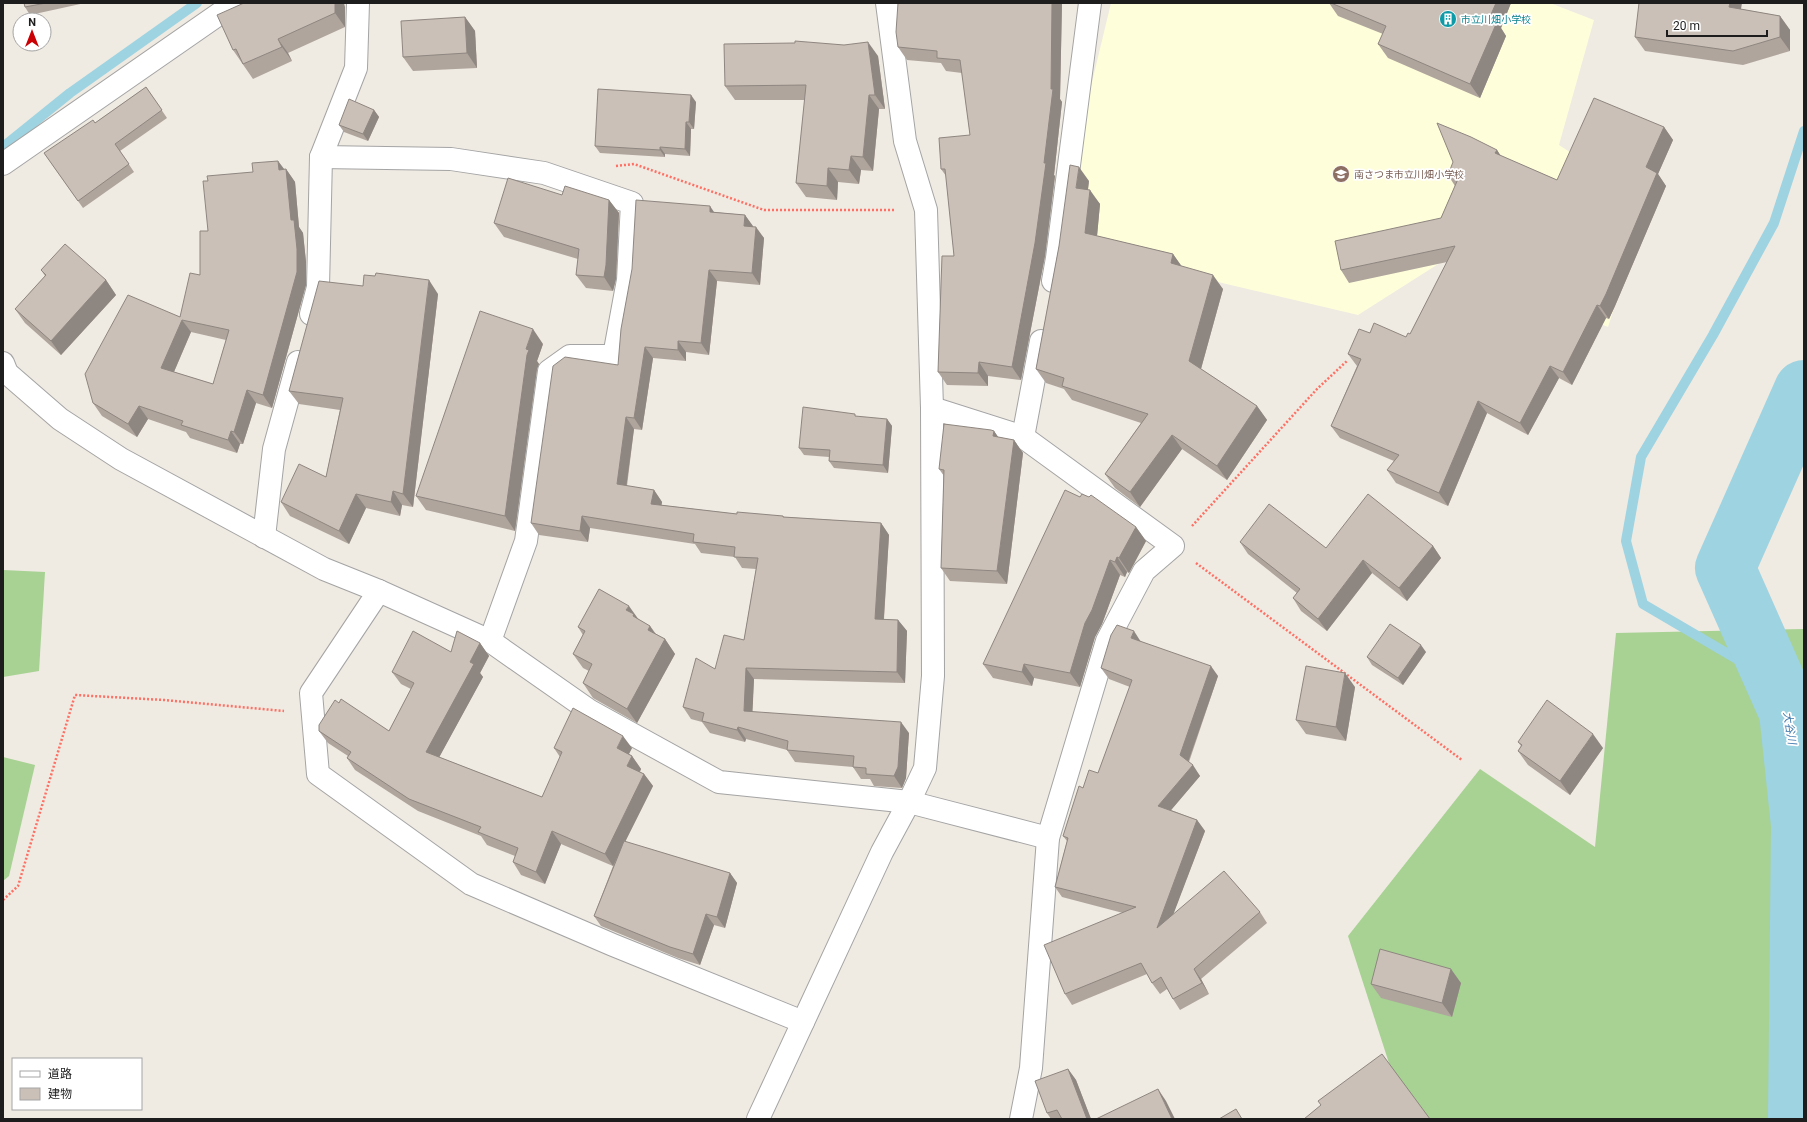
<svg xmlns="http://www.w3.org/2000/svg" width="1807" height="1122" viewBox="0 0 1807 1122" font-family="Roboto,'Noto Sans JP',sans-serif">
  <rect width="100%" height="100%" fill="#efeae2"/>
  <polygon fill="#fffedb" points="1111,3 1550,3 1594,20 1559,145 1648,203 1608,327 1443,261 1358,315 1074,248 1080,132"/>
  <g fill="#a7d293">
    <polygon points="3,570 45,572 39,671 3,677"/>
    <polygon points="1804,629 1804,1119 1407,1119 1348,936 1480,769 1595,847 1616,633"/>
    <polygon points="3,757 35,765 9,876 3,881"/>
  </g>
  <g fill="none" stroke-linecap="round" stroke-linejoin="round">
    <g stroke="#9ed3e1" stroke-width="10">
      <polyline points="3,147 70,93 197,3"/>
      <polyline points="1776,682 1643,604 1626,541 1641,457 1713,335 1774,223 1804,131"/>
    </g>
    <polyline stroke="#9ed3e1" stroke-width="60" points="1798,1119 1801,825 1789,712 1725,568 1804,390"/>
    <g stroke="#a4a4a4" stroke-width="24">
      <g id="street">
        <polyline points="321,157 451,159 544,173 632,203 628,280 614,356 570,356 549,371 526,541 490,641"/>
        <polyline points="3,164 235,3"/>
        <polyline points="1053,281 1057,258 1090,3"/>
        <polyline points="311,314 318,287 321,157 356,68 358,3"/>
        <polyline points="3,363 7,373 60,419 121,459 324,569 379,591 490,641 590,711 719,782 909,802 1048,838"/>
        <polyline points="932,408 1023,437 1173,546 1144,571 1107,641 1048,838 1031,1068 1021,1119"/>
        <polyline points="1023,437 1041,341"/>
        <polyline points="264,537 274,449 298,362"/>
        <polyline points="379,591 311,693 318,774 471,884 613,945 803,1022"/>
        <polyline points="758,1119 882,852 909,802 925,768 933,676 932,408 926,210 905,141 887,3"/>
      </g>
    </g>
    <g stroke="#ff6f63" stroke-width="2.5" stroke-dasharray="2 2" stroke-linecap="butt">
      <polyline points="616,166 634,164 764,210 895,210"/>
      <polyline points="1192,526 1317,389 1348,360"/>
      <polyline points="1196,563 1462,760"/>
      <polyline points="3,900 18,886 75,695 164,700 284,711"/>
    </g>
    <use href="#street" stroke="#fff" stroke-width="22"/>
  </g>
  <g fill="#afa59d" fill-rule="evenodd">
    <polygon points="24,3 85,3 30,15 25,7"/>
    <polygon points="898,3 1062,3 1060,99 1062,102 1054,175 1055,176 1045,256 1021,380 988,376 988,386 947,385 938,372 954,256 946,176 941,169 970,135 962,73 946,71 941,63 907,60 898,47"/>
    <polygon points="1329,3 1511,3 1501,28 1506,36 1480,98 1388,58 1378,44 1383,34 1338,16"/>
    <polygon points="345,7 345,27 288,53 292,61 253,79 233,50"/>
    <polygon points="1741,9 1780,16 1790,30 1790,51 1743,65 1645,51 1635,37"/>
    <polygon points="465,17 475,31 477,68 413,71 403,57"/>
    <polygon points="878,56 885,109 879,109 873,171 861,170 859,184 838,182 837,200 806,197 796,183 805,100 735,100 725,86"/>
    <polygon points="146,87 167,118 120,151 134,172 83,208 44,153 95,123"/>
    <polygon points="696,102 694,129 691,129 690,156 665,154 665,157 600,153 595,146"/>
    <polygon points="374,110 379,117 368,141 344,132 339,125"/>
    <polygon points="1664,127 1673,140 1658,174 1666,186 1615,306 1609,319 1606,318 1572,385 1559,378 1528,435 1487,413 1448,506 1396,483 1387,470 1394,461 1340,438 1331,426 1357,366 1348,354 1370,333 1406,337 1410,334 1447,262 1349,283 1341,270 1441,218 1455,186 1448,175 1497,150 1501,156 1557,180"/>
    <path d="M278,161L285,170L286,169L295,182L299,227L303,233L306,262V285L272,408L256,403L243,444H240L237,453L190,438L186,432L148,419L137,437L102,416L93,403L180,317L200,275L208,231L253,172ZM191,332L226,340L213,384L174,372Z"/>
    <polygon points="1089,181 1088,190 1100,204 1097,236 1173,254 1181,266 1223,289 1201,369 1257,406 1267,420 1227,480 1182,449 1140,507 1115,488 1105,474 1141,423 1072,400 1064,389 1046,383 1036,369 1059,246"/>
    <polygon points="562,195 609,200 619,213 616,279 613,291 586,288 576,275 578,259 504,237 494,223"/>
    <polygon points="714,212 745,215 753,227 764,238 760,285 717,281 709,355 686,352 686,361 653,358 642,430 634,429 627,486 654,490 662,502 661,505 737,514 783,516 784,517 881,523 889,535 884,619 898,620 907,631 905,683 754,679 752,712 909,733 906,778 902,788 874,786 870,779 861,779 853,767 795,762 787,750 746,739 745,742 710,733 702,722 691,719 683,707 715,669 744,640 756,569 742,568 735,557 701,553 695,544 590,528 588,542 539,535 531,523 618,365"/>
    <polygon points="41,270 106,280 116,295 61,355 25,323 15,309 45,276"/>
    <polygon points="363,286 438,294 413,507 402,505 400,516 366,508 349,544 290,516 281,502 326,477 340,410 299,404 289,391"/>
    <polygon points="543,344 537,361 539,364 537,369 515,531 426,510 416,496"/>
    <polygon points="887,419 892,426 888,473 834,468 829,461 829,457 804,455 799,448"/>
    <polygon points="994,431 998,437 1014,440 1023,453 1007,584 950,581 941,568 944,476 939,469"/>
    <polygon points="1136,527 1146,541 1129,573 1127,572 1125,577 1120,575 1102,624 1095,637 1080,687 1034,678 1032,686 993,678 983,664"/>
    <polygon points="1240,542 1326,548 1433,546 1441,558 1407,601 1372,573 1327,631 1301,611 1293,598 1297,593 1248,554"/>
    <polygon points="638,619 650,626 656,634 665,639 675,654 637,723 593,698 583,683 589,671 583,668 573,654 583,635 578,627"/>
    <polygon points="1140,641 1218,676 1189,762 1200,776 1171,810 1197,820 1205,831 1173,914 1260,912 1267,923 1201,979 1209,994 1180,1010 1173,999 1167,989 1160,994 1152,983 1147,974 1072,1005 1065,994 1123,913 1062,897 1055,887 1067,841 1063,836 1083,788 1098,773 1130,687 1109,679 1101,668"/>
    <polygon points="480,643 489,656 480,673 483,677 439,757 542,797 560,757 554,748 632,748 629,754 632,756 641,769 640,772 644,774 653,786 625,842 730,873 737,883 725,928 714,925 700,965 678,958 601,926 594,916 613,866 561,844 545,884 521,875 513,862 515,856 487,845 481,836 418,811 355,770 347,758 348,756 328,743 319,731 339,703 389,731 411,689 401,684 392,672 451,652"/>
    <polygon points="1426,652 1403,685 1372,665 1367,657"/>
    <polygon points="1355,687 1346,741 1306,734 1296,720"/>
    <polygon points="1518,742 1603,748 1570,795 1528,765 1518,751 1521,746"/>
    <polygon points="1461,983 1452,1017 1381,998 1371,984"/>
    <polygon points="1068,1069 1076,1080 1091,1119 1051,1119 1047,1113"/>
  </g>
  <g fill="#8e8680">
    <polygon points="335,3 344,3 345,7 345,27 335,13"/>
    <polygon points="1052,3 1062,3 1060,99 1062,102 1054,175 1055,176 1045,256 1021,380 1012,367 1051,89"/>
    <polygon points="1496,3 1511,3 1501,28 1506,36 1480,98 1470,84 1489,19"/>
    <polygon points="1730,3 1742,3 1739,21 1729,7"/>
    <polygon points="1780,16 1790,30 1790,51 1780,37"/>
    <polygon points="465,17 475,31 477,68 467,53"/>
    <polygon points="278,39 288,53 292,61 282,47"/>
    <polygon points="868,42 878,56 885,109 875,95"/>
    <polygon points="691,95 696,102 694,129 689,122"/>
    <polygon points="869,95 879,109 873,171 863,157"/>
    <polygon points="374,110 379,117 368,141 363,134"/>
    <polygon points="686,122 691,129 690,156 685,149"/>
    <polygon points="1664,127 1673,140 1658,174 1666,186 1615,306 1609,319 1600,306 1646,167"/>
    <polygon points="660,147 665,154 665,157 660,150"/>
    <polygon points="1497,150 1505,163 1495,153"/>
    <polygon points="851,156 861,170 859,184 849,170"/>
    <polygon points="278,161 286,172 286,169 295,182 299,227 303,233 306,262 306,285 272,408 263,395 279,170"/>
    <polygon points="1079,167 1089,181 1086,203 1076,188"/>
    <polygon points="828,168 838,182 837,200 827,186"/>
    <polygon points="1090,190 1100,204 1096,247 1085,233"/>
    <polygon points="609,200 619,213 616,279 613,291 604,277"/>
    <polygon points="710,206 718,218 710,212"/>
    <polygon points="745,215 753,226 752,238 744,226"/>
    <polygon points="756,227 764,238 760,285 752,273"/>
    <polygon points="1173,254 1183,268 1171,263"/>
    <polygon points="709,270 717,281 709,355 701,343"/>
    <polygon points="1213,275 1223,289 1199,376 1189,361"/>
    <polygon points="106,280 116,295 61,355 51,341"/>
    <polygon points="429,280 438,294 413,507 403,494"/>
    <polygon points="1597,305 1606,318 1572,385 1563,372"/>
    <polygon points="182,320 191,332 170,381 161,368"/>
    <polygon points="533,329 543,344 537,361 539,364 537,369 515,531 505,516 526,349"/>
    <polygon points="678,341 686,352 686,361 678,350"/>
    <polygon points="645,347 653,358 642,430 634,418"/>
    <polygon points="979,362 988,376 988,386 978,373"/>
    <polygon points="1550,366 1559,378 1528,435 1520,423"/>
    <polygon points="247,390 256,403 243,444 234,432"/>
    <polygon points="1478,401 1487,413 1448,506 1439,493"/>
    <polygon points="139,406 148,419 137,437 128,424"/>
    <polygon points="1257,406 1267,420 1227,480 1217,466"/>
    <polygon points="626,417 634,429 625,496 617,484"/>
    <polygon points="887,419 892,426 888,473 883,465"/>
    <polygon points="231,431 240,444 237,453 228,440"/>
    <polygon points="994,431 1003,444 993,436"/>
    <polygon points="1172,435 1182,449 1140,507 1130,492"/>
    <polygon points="1014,440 1023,453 1007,584 997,571"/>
    <polygon points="654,490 662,502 660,516 651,504"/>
    <polygon points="393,491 402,505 400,516 391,502"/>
    <polygon points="356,494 366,508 349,544 339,531"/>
    <polygon points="582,516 590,528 588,542 580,531"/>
    <polygon points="881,523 889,535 883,631 875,619"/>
    <polygon points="1136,527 1146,541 1129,573 1119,558"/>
    <polygon points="1433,546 1441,558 1407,601 1399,588"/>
    <polygon points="1117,557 1127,572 1125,577 1115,562"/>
    <polygon points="1110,560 1120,575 1102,624 1095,637 1080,687 1070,673 1085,623"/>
    <polygon points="1363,560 1372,573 1327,631 1318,619"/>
    <polygon points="629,606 639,620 639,621 626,610"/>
    <polygon points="898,620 907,631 905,683 897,672"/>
    <polygon points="650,626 660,641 648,630"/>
    <polygon points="1134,631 1141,642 1131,638"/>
    <polygon points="665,639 675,654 637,723 627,709"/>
    <polygon points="480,643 489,656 480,673 483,677 435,765 426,752 470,662"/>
    <polygon points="1421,645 1426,652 1403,685 1398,678"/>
    <polygon points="1024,664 1034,678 1032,686 1022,672"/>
    <polygon points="1211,666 1218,676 1187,765 1180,755"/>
    <polygon points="746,668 754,679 752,723 744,711"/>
    <polygon points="1345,673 1355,687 1346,741 1336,727"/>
    <polygon points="901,722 909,733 906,778 902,788 894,776"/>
    <polygon points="738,727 746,739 745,742 737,730"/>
    <polygon points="1593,734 1603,748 1570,795 1560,781"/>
    <polygon points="623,736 632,748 625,761 617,748"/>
    <polygon points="632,756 641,769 636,779 627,766"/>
    <polygon points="1193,765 1200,776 1166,816 1158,806"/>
    <polygon points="644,774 653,786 613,866 605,854"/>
    <polygon points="1197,820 1205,831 1164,939 1157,928"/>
    <polygon points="552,831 561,844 545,884 536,872"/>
    <polygon points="730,873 737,883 725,928 717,917"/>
    <polygon points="706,914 714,925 700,965 693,954"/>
    <polygon points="1194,969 1201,979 1209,994 1202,983"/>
    <polygon points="1451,969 1461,983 1452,1017 1442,1003"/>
    <polygon points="1068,1069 1076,1080 1091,1119 1087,1119"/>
    <polygon points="1158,1089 1166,1101 1175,1119 1172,1119"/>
  </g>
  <g fill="#cbc0b7" stroke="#8e8680" fill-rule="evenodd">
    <polygon points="24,3 46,3 25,7"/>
    <polygon points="244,3 335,3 335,13 278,39 282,47 243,64 236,49 233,50 217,15"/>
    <polygon points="898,3 1052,3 1051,89 1053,89 1044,163 1046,163 1035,243 1012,367 979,362 978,373 938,372 942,256 954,256 945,169 941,169 939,138 970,135 960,60 937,58 937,51 898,47 896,32"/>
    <polygon points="1331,3 1496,3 1489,19 1497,22 1470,84 1378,44 1386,26"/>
    <polygon points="1639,3 1730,3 1729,7 1780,16 1780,37 1733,51 1635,37"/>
    <polygon points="465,17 467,53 403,57 401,21"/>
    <polygon points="795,41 844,45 868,42 875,95 869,95 863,157 851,156 849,170 828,168 827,186 796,183 806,85 725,86 724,44 795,43"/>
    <polygon points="146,87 162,110 115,144 129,164 78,201 44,153 93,120 95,123"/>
    <polygon points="598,89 691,95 689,122 686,122 685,149 660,147 660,150 595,146"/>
    <polygon points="1594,98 1664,127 1646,167 1657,173 1606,294 1600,306 1597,305 1563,372 1550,366 1520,423 1478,401 1439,493 1387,470 1399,455 1331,426 1361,359 1348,354 1359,329 1370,333 1374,323 1406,337 1408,333 1410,334 1455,246 1341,270 1335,241 1441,218 1458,179 1448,175 1453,162 1437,123 1471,137 1497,150 1495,153 1557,180"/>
    <polygon points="349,99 374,110 363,134 339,125"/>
    <path d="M278,161L279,170L286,169L291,220H294L297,249V272L263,395L247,390L234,432L231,431L228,440L181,425L183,421L139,406L128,424L93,403L85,374L128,295L180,317L190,273L200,275V231H208L203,181H208L207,176L253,172L252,163ZM182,320L229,330L213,384L161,368Z"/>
    <polygon points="1070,165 1079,167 1076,188 1090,190 1085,233 1173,254 1171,263 1213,275 1189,361 1257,406 1217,466 1172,435 1130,492 1105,474 1148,414 1062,386 1064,378 1036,369 1059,246"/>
    <polygon points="508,178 562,195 565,186 609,200 606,265 604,277 576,275 579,249 494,223"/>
    <polygon points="636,200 710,206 710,212 745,215 744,226 756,227 752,273 709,270 701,343 678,341 678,350 645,347 634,418 626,417 617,484 654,490 651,504 737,514 737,512 783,516 783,517 881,523 875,619 898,620 897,672 746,668 744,711 901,722 898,767 894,776 866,774 866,768 853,767 854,756 787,750 788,741 738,727 737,730 702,721 704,713 683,707 696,658 715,669 724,635 744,640 758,558 734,557 735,547 693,542 694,534 582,516 580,531 531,523 553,366 565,357 618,365 621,329 632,269"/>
    <polygon points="65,244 106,280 51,341 15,309 46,275 41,270"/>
    <polygon points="376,273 429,280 403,494 393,491 391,502 356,494 339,531 281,502 299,464 326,477 343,398 289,391 319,281 363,286 364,275 375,276"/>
    <polygon points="480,311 533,329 526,349 529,350 527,355 505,516 416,496"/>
    <polygon points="803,407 855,414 855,416 887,419 883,465 829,461 830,450 799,448"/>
    <polygon points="944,424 991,430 994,431 993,436 1014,440 997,571 941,568 944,470 939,469"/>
    <polygon points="1065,490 1080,497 1082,494 1089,497 1091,495 1136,527 1119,558 1117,557 1115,562 1110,560 1092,610 1085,623 1070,673 1024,664 1022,672 983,664"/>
    <polygon points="1368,494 1433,546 1399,588 1363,560 1318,619 1293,598 1300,589 1240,542 1269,504 1326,548"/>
    <polygon points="599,589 629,606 626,610 634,614 633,616 650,626 648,630 665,639 627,709 583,683 592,664 573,654 585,631 578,627"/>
    <polygon points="1390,624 1421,645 1398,678 1367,657"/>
    <polygon points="1117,625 1134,631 1131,638 1211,666 1180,755 1193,765 1158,806 1197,820 1157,928 1224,871 1260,912 1194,969 1202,983 1173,999 1161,977 1152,983 1141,963 1065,994 1044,945 1136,907 1055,887 1068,838 1063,836 1079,786 1083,788 1089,770 1098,773 1132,680 1101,668 1111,635"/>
    <polygon points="413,631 451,652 457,631 480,643 470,662 474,664 426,752 542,797 562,752 554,748 573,708 623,736 617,748 632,756 627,766 644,774 605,854 552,831 536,872 513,862 518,848 478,832 481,827 409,799 347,758 351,752 319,731 319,725 335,700 339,703 341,699 389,731 414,683 392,672"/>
    <polygon points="1306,666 1345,673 1336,727 1296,720"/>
    <polygon points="1547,700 1593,734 1560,781 1518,751 1522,745 1518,742"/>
    <polygon points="624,841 730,873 717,917 706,914 693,954 670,947 594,916"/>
    <polygon points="1380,949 1451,969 1442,1003 1371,984"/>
    <polygon points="1382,1054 1430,1119 1304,1119 1321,1105 1318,1101"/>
    <polygon points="1068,1069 1087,1119 1062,1119 1057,1110 1047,1113 1035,1081"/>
    <polygon points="1158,1089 1172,1119 1096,1119"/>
    <polygon points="1236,1109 1242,1119 1219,1119"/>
  </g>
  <defs>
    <g id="building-disc" transform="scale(0.9)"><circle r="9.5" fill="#0f9aa8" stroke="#fff"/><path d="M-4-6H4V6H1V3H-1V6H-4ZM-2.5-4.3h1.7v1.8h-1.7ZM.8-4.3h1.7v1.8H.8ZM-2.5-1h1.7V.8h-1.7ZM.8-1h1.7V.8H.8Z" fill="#fff"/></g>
    <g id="school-disc" transform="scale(0.9)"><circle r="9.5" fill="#8d6e63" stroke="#fff"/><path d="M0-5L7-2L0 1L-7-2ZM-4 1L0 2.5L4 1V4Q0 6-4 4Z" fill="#fff"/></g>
  </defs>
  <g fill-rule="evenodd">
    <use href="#building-disc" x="1448" y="19"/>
    <use href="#school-disc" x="1341" y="174"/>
  </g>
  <g text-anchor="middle" stroke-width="3.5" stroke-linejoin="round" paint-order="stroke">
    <g font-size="10" fill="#0d838f" stroke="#fff" text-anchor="start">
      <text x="1461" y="23">市立川畑小学校</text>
    </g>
    <g font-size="10" fill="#785e54" stroke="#fff" text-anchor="start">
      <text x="1354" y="178">南さつま市立川畑小学校</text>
    </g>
    <g font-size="11" font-style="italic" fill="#4079ac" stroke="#fff">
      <text transform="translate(1790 728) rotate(81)" y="4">大谷川</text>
    </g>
  </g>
  <rect width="1807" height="1122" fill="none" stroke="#1d1d1d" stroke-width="8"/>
  <rect x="12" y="1058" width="130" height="52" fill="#ffffff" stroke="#a5a5a5"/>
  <rect x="20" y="1071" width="20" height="6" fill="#ffffff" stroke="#a5a5a5"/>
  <text x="48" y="1078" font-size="12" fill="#1d1d1d">道路</text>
  <rect x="20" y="1088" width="20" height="12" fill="#cbc0b7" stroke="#a5a5a5"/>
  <text x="48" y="1098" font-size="12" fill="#1d1d1d">建物</text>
  <g transform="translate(32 32)"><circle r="19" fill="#ffffff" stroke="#a5a5a5"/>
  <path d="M0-3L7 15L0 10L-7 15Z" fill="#ca0005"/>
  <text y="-6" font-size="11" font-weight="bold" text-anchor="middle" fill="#1d1d1d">N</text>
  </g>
  <path d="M1667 30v6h100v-6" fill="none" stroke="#1d1d1d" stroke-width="2"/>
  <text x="1673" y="30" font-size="12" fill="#1d1d1d" stroke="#ffffff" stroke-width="3" paint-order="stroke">20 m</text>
</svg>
